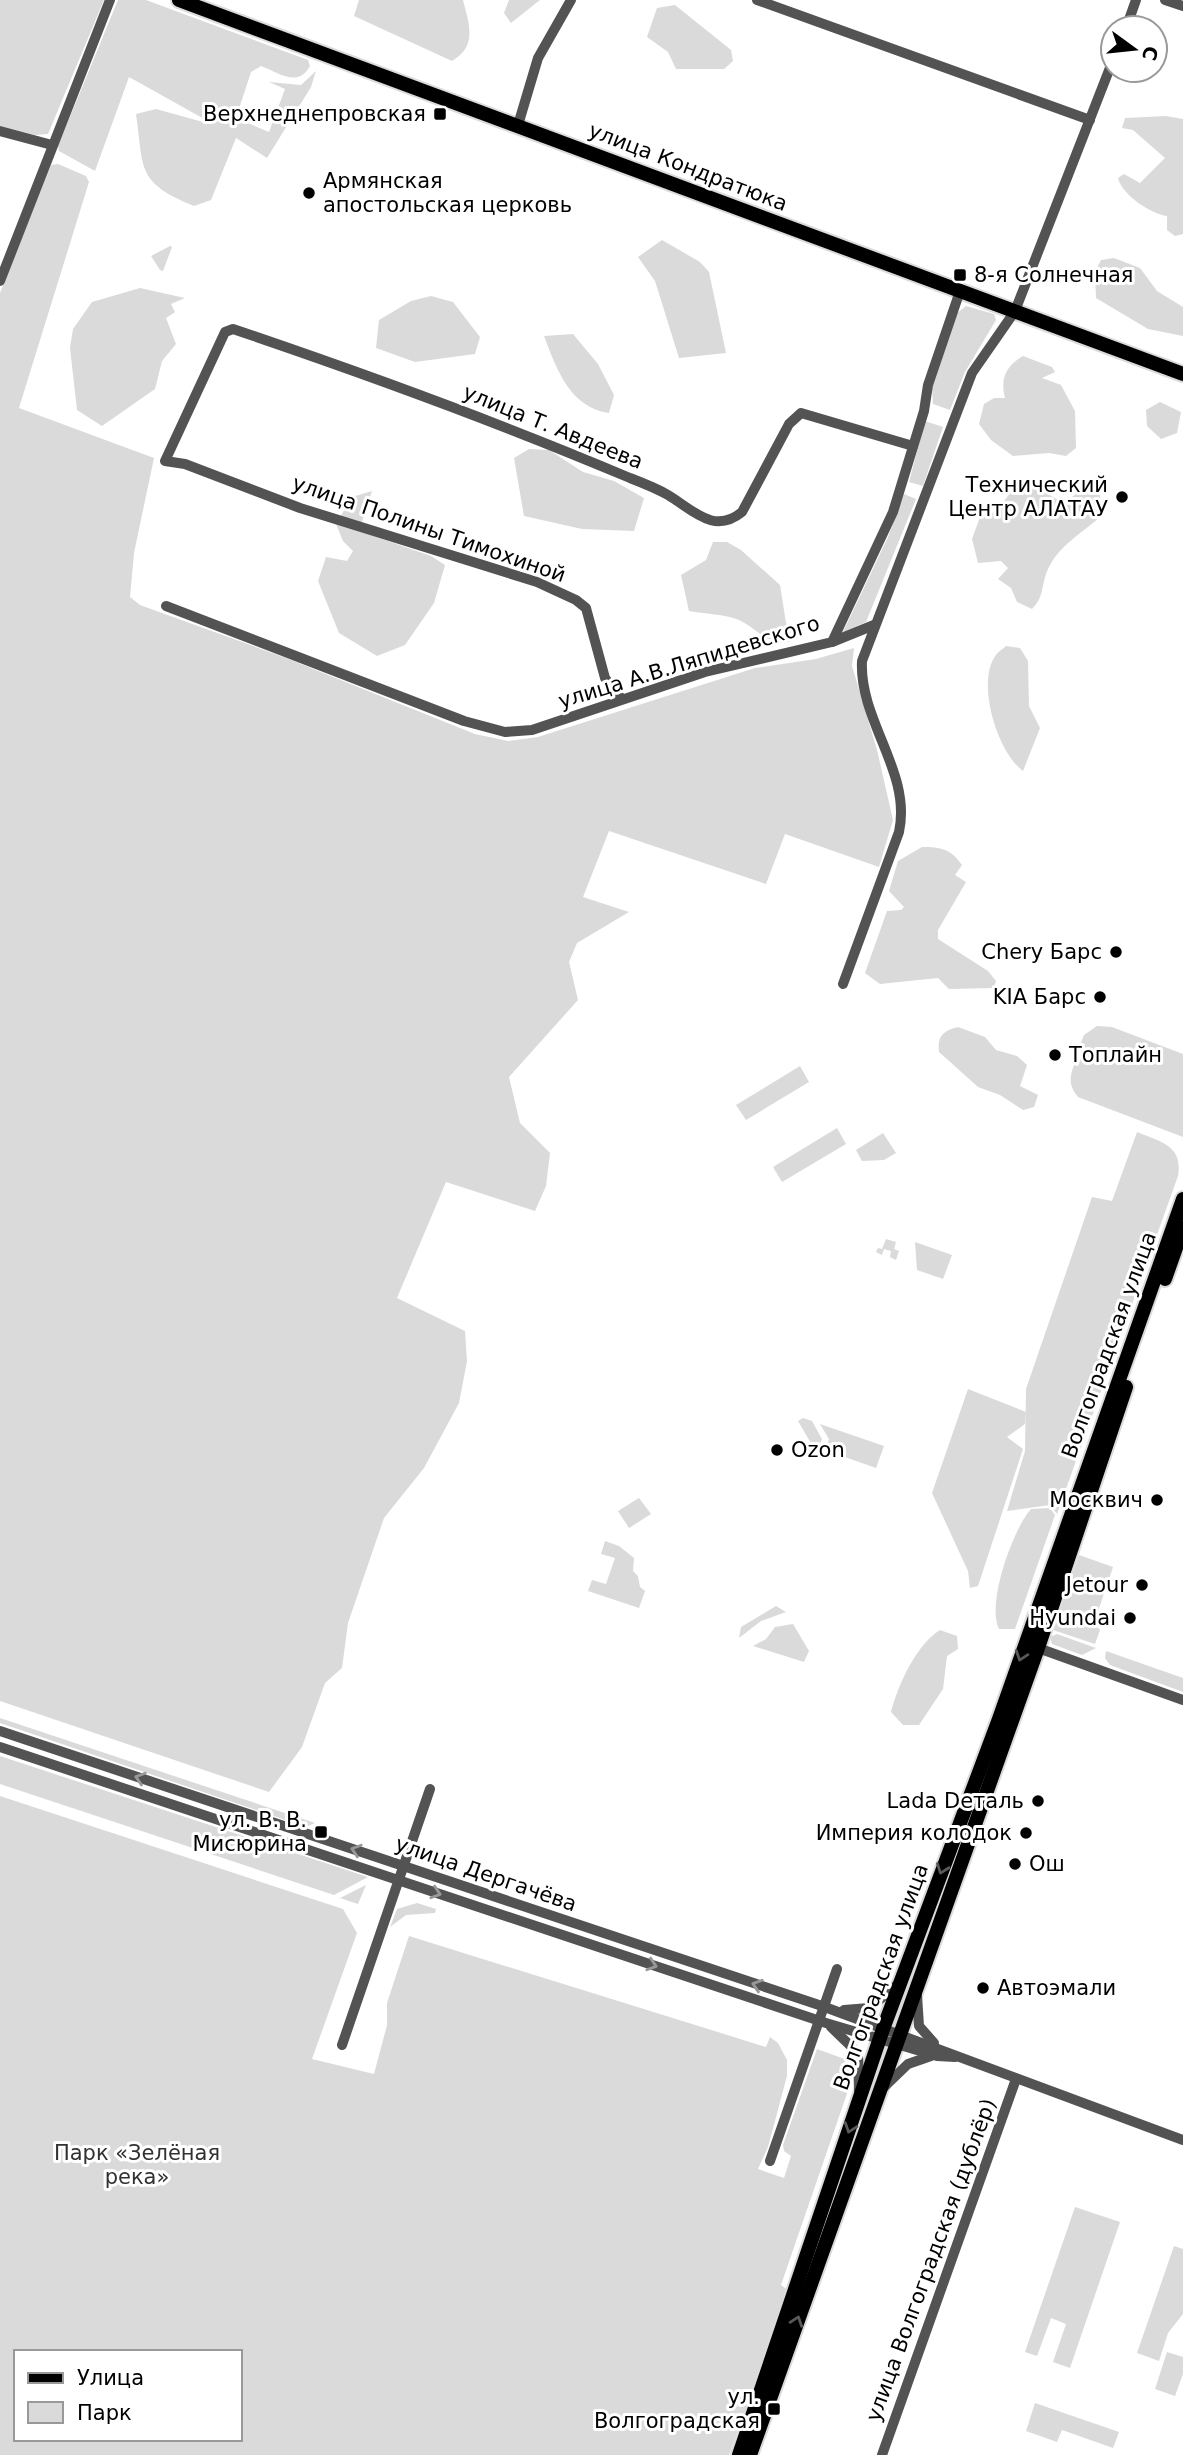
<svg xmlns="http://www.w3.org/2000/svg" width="1183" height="2455" viewBox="0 0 1183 2455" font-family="'DejaVu Sans',sans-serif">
  <rect width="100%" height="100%" fill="#fff"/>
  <g fill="#dadada" fill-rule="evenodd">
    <polygon points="0,0 104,0 48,134 35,135 0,126"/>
    <path d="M118,0H146L308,60L310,66C298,88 279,73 261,66L251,72L236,118L269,132L285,89L269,82L301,85L316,71L311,87L267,158L236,138L211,200L194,206C136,182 144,170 136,114L156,109L203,122L206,120L129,77L95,171L59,151L58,146Z"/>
    <path d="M359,0H463C469,24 478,46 452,61L354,16Z"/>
    <polygon points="509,0 540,0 511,23 504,13"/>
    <polygon points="675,5 731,50 733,61 724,69 676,69 668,52 647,37 657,8"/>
    <path d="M1166,116L1183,119V234L1175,236L1167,230V216C1151,214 1122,195 1118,178L1124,174L1140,183L1165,158L1133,130L1122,128L1125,118Z"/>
    <polygon points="58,164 86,176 89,182 19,408 154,458 134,553 130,597 140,605 286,658 475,734 508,741 538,737 755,668 816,659 854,648 852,666 877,750 893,820 879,867 785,834 766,884 609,831 583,897 629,912 577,943 569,962 578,1000 509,1077 520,1123 550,1153 546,1186 535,1211 446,1182 397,1298 465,1331 467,1361 459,1403 424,1468 384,1518 348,1623 342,1668 325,1683 302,1747 269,1792 0,1701 0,293 51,165"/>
    <polygon points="662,240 700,262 709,272 726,353 679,358 655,281 638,257"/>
    <polygon points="170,246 172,247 163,271 160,270 151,256"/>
    <polygon points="1114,258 1140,268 1157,291 1183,307 1183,336 1148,329 1096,298 1095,272 1101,260"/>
    <polygon points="140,288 185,298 171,304 175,312 166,318 176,344 162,361 155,389 102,426 77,410 70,348 73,329 92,302"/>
    <polygon points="431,296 453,302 480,337 475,354 415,362 376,348 379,320 411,301"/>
    <polygon points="966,306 994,314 996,320 965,372 950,410 933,404 932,387 956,314"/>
    <path d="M573,334L598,364L614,395L609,413C570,408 556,368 544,336Z"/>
    <path d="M1023,356L1052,367L1055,372L1042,378L1061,385L1075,411L1076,448L1066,456L1049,453L1013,456L991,440L979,424L984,404L994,398H1005C1000,378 1006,366 1023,356Z"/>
    <polygon points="1160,402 1181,412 1177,433 1161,439 1147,426 1146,410"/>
    <polygon points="925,421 943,427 923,486 909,482"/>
    <polygon points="529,449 549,450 583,472 614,481 644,498 634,531 582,529 524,516 514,458"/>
    <path d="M1035,487L1064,503L1085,487L1100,495L1102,515C1084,532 1059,545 1048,569C1041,584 1045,596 1032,609L1017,602L1011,588L998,579L1008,568L1001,561L978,563L972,539L980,517L997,511L1010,493Z"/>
    <polygon points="372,491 359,531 431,556 445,565 434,603 405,645 377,656 339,633 318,581 326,557 347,561 353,551 343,541 336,524 352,497"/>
    <polygon points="904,494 916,499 866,622 843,632 888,537"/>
    <path d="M713,542H727L741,550L780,585L786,623L799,637C774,653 761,631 739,620C725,614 704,614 689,611L681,575L706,560Z"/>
    <path d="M1006,646L1020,648L1028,661L1029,706L1040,728L1023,771C998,753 977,686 994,658C996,653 1003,649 1006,646Z"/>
    <path d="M922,847C941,847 951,849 962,865L955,875L966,882L938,930V939L988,971L996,981L994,988L949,989L938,978L880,984L865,973L887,911L901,910L904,907L889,891L898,861Z"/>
    <path d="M1097,1026L1112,1027L1183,1054V1137L1078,1097C1069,1086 1069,1078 1074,1065L1078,1066L1083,1052L1078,1050L1084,1035Z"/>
    <path d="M958,1027L985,1037L996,1050L1017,1056L1027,1065L1020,1086L1038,1095L1034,1107L1023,1110L1000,1095L978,1087L939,1052C937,1036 943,1031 958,1027Z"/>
    <polygon points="800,1066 809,1082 746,1120 736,1105"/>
    <polygon points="837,1128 846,1144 782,1182 773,1167"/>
    <path d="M1137,1132C1162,1142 1183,1146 1178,1176L1057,1514L1050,1505L1007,1511L1025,1451L1026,1389L1092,1197L1112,1201Z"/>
    <polygon points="883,1133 896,1153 884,1160 862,1161 856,1150"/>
    <polygon points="886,1239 896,1242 894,1249 899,1251 896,1260 890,1257 891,1251 884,1249 882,1255 876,1252 878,1248 882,1249"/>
    <polygon points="915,1242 952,1255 943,1279 917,1270"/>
    <polygon points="968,1389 1026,1412 1025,1424 1007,1437 1023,1449 978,1586 970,1588 968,1571 932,1493"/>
    <polygon points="803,1418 812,1421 822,1439 819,1447 812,1445 798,1421"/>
    <polygon points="820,1424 884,1446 876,1468 825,1450 829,1439"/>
    <polygon points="639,1498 651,1514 629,1528 618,1511"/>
    <path d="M1050,1508L1055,1515L1015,1629H999C986,1604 1013,1529 1031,1509Z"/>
    <polygon points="605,1541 619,1546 634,1558 633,1571 638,1576 640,1587 645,1591 639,1608 588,1591 592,1580 606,1584 615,1558 601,1554"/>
    <polygon points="1079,1555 1113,1567 1094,1623 1100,1630 1095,1644 1053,1630"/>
    <polygon points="776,1606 786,1612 761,1621 739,1638 741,1627"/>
    <polygon points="793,1624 809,1651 804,1662 753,1646 766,1639 775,1627"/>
    <path d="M940,1630L957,1636L958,1649L947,1656L943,1689L919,1725H903L891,1712C898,1685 916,1645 940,1630Z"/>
    <polygon points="1057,1634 1096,1648 1082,1655 1052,1644 1050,1637"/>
    <polygon points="1106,1651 1183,1678 1183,1692 1110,1665 1105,1658"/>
    <polygon points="0,1718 315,1823 306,1827 0,1723"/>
    <polygon points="0,1756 368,1877 334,1895 0,1784"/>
    <path d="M0,1796L343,1909L357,1933L312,2059L374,2074L387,2025V2003L409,1936L766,2047L770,2037L778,2043L787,2060V2076L768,2147L758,2169L784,2178L791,2156L784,2151L783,2145L817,2049L853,2062L852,2079L781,2285L788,2290L729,2455H0ZM16,2352H240V2439H16Z"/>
    <polygon points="366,1885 358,1904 340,1898"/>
    <polygon points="417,1903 436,1909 435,1913 406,1915 390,1927 397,1909"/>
    <polygon points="1075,2207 1120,2222 1070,2368 1053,2362 1066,2324 1051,2318 1037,2356 1025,2352"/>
    <polygon points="1174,2246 1183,2249 1183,2314 1168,2333 1159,2361 1137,2353"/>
    <polygon points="1167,2352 1183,2357 1183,2374 1175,2396 1155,2389"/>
    <polygon points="1035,2403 1119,2432 1113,2448 1062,2430 1057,2442 1026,2431"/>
  </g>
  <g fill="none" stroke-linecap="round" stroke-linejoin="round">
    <g stroke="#dbdbdb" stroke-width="18">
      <g id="major">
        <polyline points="179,0 1183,374"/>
        <polyline points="1165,1279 1183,1228"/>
        <polyline points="739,2455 883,2029 999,1719 1183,1199"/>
        <polyline points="750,2455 1038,1648 1126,1387"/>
      </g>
    </g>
    <g stroke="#535353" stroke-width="10">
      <polyline points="757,0 1090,120"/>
      <polyline points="1165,0 1183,6"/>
      <polyline points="1126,28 1136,0"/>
      <polyline points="518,125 538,58 571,0"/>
      <polyline points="0,131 52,145"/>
      <polyline points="0,281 110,0"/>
      <polyline points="166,606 464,721 505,732 532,730 705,672 832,642 893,512 924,411 928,385 960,291"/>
      <polyline points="832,642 874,625"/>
      <path d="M621,698L605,678L586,608L576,600L537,582L300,508L185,464L165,461L225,332L233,329C366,374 500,423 630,478C643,483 656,488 668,495C693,510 714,535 742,512L789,424L801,413L913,446"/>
      <path d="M843,984L899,832C912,772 859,721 862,661L972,373L1015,311L1113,60"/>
      <polyline points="1038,1648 1183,1700"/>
      <polyline points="0,1731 822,2006 1183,2140"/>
      <polyline points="0,1747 826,2023 937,2056 955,2057"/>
      <polyline points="917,1995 919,2026 934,2043"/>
      <polyline points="844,2010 869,2008 896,1986"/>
      <polyline points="831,2027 858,2053 859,2090"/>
      <polyline points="342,2045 430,1789"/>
      <polyline points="882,2089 908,2064 931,2056"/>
      <polyline points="770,2161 837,1969"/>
      <polyline points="882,2455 1016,2079"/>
    </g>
    <use href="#major" stroke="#000" stroke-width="14"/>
  </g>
  <defs><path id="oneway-chevron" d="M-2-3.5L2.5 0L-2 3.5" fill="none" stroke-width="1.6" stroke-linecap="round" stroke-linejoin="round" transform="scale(1.75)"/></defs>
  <g stroke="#595959">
    <use href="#oneway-chevron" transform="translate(1021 1656) rotate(109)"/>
    <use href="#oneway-chevron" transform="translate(942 1869) rotate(110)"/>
    <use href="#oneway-chevron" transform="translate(850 2128) rotate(109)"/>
    <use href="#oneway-chevron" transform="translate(797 2321) rotate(-71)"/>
  </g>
  <g stroke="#989898">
    <use href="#oneway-chevron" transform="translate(140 1778) rotate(-162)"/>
    <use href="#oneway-chevron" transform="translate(356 1850) rotate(-162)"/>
    <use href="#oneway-chevron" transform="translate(436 1893) rotate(18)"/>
    <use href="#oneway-chevron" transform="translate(652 1965) rotate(18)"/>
    <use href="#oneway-chevron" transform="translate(757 1985) rotate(-162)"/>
  </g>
  <g fill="#000" stroke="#fff" stroke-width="2.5">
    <rect x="433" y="107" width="14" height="14" rx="3.5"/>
    <circle cx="309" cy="193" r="7"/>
    <rect x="953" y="268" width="14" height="14" rx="3.5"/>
    <circle cx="1122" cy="497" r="7"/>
    <circle cx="1116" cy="952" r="7"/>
    <circle cx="1100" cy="997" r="7"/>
    <circle cx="1055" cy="1055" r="7"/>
    <circle cx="777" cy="1450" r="7"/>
    <circle cx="1157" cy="1500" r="7"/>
    <circle cx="1142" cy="1585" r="7"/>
    <circle cx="1130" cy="1618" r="7"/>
    <circle cx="1038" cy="1801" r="7"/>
    <rect x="314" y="1825" width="14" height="14" rx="3.5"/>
    <circle cx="1026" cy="1833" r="7"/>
    <circle cx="1015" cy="1864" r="7"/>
    <circle cx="983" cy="1988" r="7"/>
    <rect x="767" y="2402" width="14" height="14" rx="3.5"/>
  </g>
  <g text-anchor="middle" stroke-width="6" stroke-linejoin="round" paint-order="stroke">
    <g font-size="21" fill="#000" stroke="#fff" text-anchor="end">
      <text x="426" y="121">Верхнеднепровская</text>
      <text x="323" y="188" text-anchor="start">Армянская<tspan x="323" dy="24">апостольская церковь</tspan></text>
      <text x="974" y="282" text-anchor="start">8-я Солнечная</text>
      <text x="1108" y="492">Технический<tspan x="1108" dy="24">Центр АЛАТАУ</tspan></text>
      <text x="1102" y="959">Chery Барс</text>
      <text x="1086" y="1004">KIA Барс</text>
      <text x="1069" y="1062" text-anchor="start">Топлайн</text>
      <text x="791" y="1457" text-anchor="start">Ozon</text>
      <text x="1143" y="1507">Москвич</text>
      <text x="1128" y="1592">Jetour</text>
      <text x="1116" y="1625">Hyundai</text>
      <text x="1024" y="1808">Lada Dеталь</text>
      <text x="307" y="1827">ул. В. В.<tspan x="307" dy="24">Мисюрина</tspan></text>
      <text x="1012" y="1840">Империя колодок</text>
      <text x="1029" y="1871" text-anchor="start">Ош</text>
      <text x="997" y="1995" text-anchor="start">Автоэмали</text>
      <text x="760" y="2404">ул.<tspan x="760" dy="24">Волгоградская</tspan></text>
    </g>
    <g font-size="21" fill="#000" stroke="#fff">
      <text transform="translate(688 167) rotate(21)" y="7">улица Кондратюка</text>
      <text transform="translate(553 427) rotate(22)" y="7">улица Т. Авдеева</text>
      <text transform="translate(429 529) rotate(19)" y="7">улица Полины Тимохиной</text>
      <text transform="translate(689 662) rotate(-17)" y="7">улица А.В.Ляпидевского</text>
      <text transform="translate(1109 1345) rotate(-70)" y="7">Волгоградская улица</text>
      <text transform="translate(486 1874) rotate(19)" y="7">улица Дергачёва</text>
      <text transform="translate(881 1977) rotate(-70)" y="7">Волгоградская улица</text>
      <text transform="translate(931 2260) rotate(-70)" y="7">улица Волгоградская (дублёр)</text>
    </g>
    <g font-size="21" fill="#313131" stroke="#fff">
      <text x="137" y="2160">Парк «Зелёная<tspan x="137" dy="24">река»</tspan></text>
    </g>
  </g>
  <rect x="14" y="2350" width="228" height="91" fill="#ffffff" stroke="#999999" stroke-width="2"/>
  <rect x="28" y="2373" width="35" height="10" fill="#000000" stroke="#999999" stroke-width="2"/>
  <text x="77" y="2385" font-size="21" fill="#000000">Улица</text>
  <rect x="28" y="2402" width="35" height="21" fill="#dadada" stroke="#999999" stroke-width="2"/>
  <text x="77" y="2420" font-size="21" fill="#000000">Парк</text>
  <g transform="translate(1134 49) rotate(105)"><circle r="33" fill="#ffffff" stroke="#999999" stroke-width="2"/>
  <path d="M0-5L12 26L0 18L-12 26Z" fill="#000000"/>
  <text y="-10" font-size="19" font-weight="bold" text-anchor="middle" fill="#000000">С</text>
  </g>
</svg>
